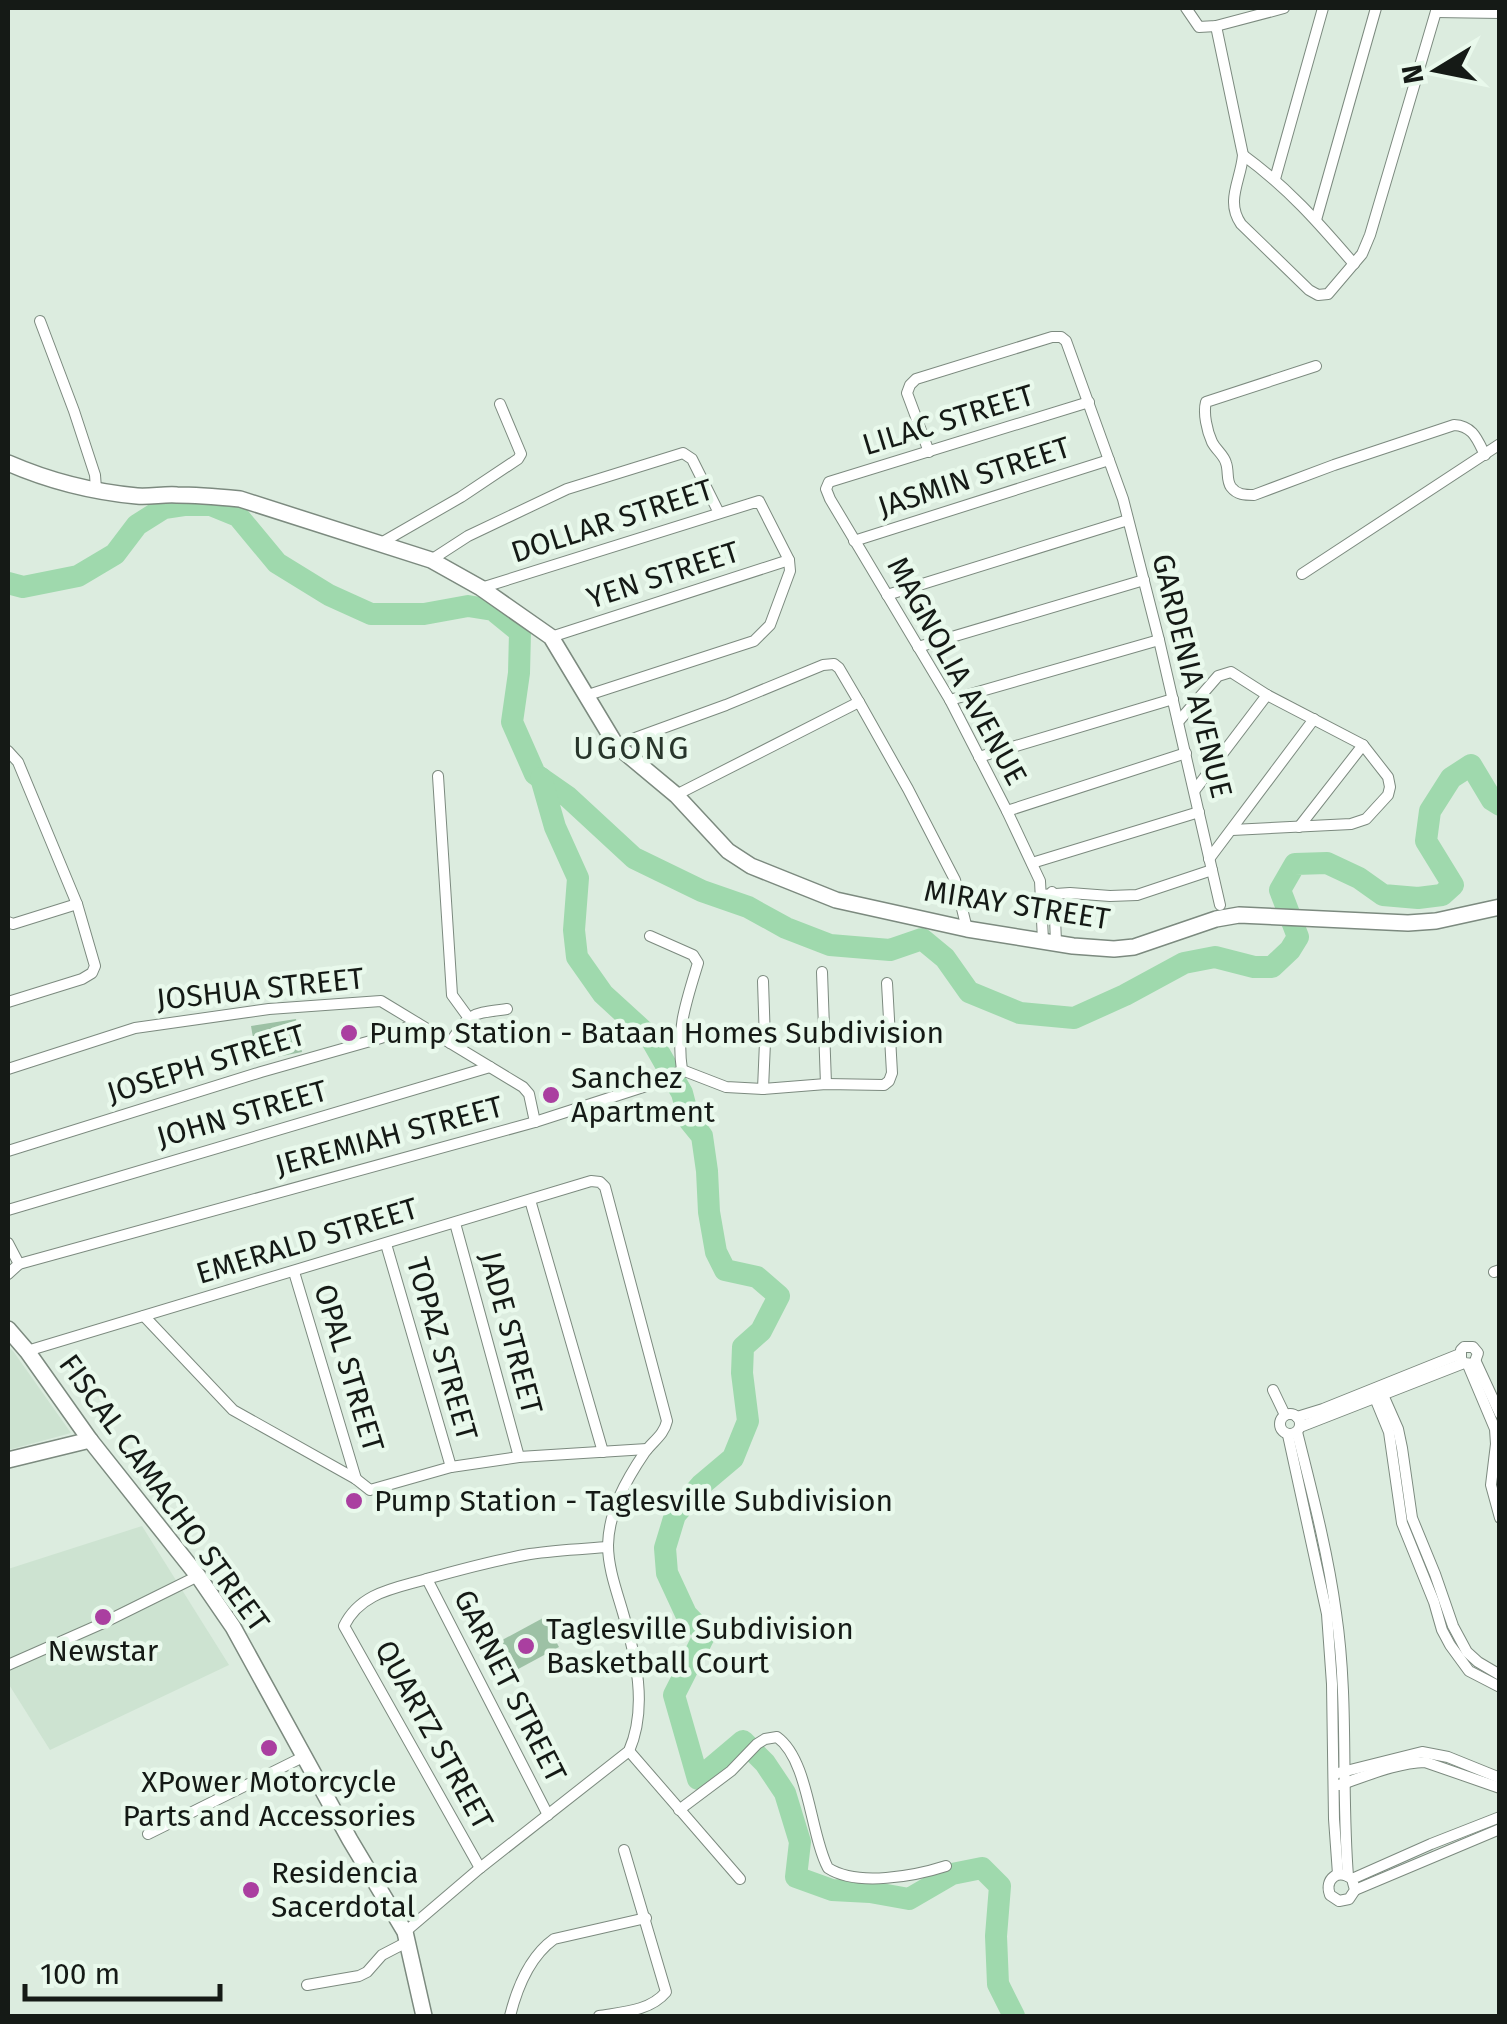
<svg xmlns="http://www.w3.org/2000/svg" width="1507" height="2024" viewBox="0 0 1507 2024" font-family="'Fira Sans',sans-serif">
  <rect width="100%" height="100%" fill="#dcecdf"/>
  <g fill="#cde3d1">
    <polygon points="8,1346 13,1351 71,1433 8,1450"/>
    <polygon points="142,1526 229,1665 50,1750 8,1683 8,1569"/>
  </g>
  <g fill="#9dc1a5">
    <polygon points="296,1019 302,1052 257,1061 251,1026"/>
    <polygon points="543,1618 559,1647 509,1674 493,1645"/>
  </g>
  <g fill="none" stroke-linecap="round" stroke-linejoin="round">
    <g stroke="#9fd9ad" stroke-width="22">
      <polyline points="8,583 23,587 78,576 115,554 137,525 164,508 184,505 211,505 238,516 277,563 329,595 371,614 424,614 468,606 493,610 520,632 519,673 512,722 535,774 568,797 634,858 702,891 748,907 786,928 830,945 890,950 922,939 945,958 969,992 1020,1013 1074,1018 1125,995 1184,963 1215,957 1254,967 1272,967 1290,950 1298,937 1280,890 1295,864 1327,863 1359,878 1383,895 1418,898 1442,895 1453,885 1426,841 1430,811 1451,778 1471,765 1492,800 1500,805"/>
      <polyline points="541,778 555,827 578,878 574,930 577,957 603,994 650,1037 682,1093 689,1120 702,1136 707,1171 709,1212 716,1252 725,1270 757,1277 779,1296 761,1331 743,1347 742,1373 748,1421 733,1458 701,1485 675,1515 665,1548 667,1573 686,1614 705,1634 674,1695 698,1779 743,1741 765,1763 785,1793 800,1842 796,1877 832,1890 870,1892 909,1899 952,1874 982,1868 1000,1886 996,1936 998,1984 1014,2016"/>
    </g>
    <g stroke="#7c8a7f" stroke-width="12">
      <g id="street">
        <polyline points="1186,8 1199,27 1216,26 1284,8"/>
        <polyline points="1436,12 1500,13"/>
        <path d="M1216,26L1243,155C1241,180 1225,201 1241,224L1309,290L1318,295L1328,294L1362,254L1370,235L1437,8"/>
        <path d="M1243,155C1288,188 1317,221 1354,264"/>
        <polyline points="1275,179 1323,8"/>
        <polyline points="1316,220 1376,8"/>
        <polyline points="40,321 74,411 95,475 96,489"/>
        <path d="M1316,366L1206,402C1203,413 1207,431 1212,442C1216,450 1224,455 1226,463C1229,471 1226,480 1231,487C1237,495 1245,495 1254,495L1334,465L1454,425C1473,426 1477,439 1485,455"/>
        <polyline points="929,452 907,393 910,385 916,379 1052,337 1061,337 1066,341 1123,499 1159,640 1220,905"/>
        <polyline points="854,541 1109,460"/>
        <polyline points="381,543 461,497 518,459 521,454 500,404"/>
        <polyline points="431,560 468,536 567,489 683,453 692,459 719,513"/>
        <polyline points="1302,574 1500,444"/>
        <polyline points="481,588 759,501 789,560 790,571 770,625 754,641 585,696"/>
        <polyline points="887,595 1128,520"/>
        <polyline points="551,637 789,560"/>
        <polyline points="918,647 1144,580"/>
        <polyline points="950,700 1159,640"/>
        <polyline points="1178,722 1218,676 1231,672 1267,695 1363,745 1388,777 1390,787 1388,795 1366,819 1351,824 1232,830"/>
        <polyline points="616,745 726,705 823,665 834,664 839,668 859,702"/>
        <polyline points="8,751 18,762 77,904 95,966 92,973 82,979 8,1002"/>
        <polyline points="979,757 1173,699"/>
        <polyline points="438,776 452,995 468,1017"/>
        <polyline points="1195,790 1267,695"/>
        <polyline points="676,795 859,702 908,789 955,880 967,929"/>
        <polyline points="1007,811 1186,753"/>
        <polyline points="1299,827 1363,745"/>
        <polyline points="1209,859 1314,719"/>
        <polyline points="1032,863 1199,812"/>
        <polyline points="1052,892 1054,894 1056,942"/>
        <polyline points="1041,895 1070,893 1110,896 1137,895 1212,870"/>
        <polyline points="8,922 13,924 77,904"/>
        <polyline points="1043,940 1040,881 1007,811 950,700 830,499 826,489 829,482 1089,402"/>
        <polyline points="822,972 826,1084"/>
        <polyline points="763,981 765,1042 763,1089"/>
        <path d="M450,1043C470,1012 471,1014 507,1009"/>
        <polyline points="8,1069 135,1028 269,1009 381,1001 523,1087 529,1094 535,1122"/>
        <polyline points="682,1070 726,1087 763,1089 826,1084 884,1085 889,1081 892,1073 887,983"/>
        <polyline points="8,1151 261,1072 381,1038 417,1023"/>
        <polyline points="530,1200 603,1452"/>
        <polyline points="8,1210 490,1067"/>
        <polyline points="455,1223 519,1457"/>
        <polyline points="8,1243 19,1264"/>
        <polyline points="386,1244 451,1467"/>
        <polyline points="294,1272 356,1479"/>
        <polyline points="1494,1272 1500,1270"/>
        <path d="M8,1274L19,1264L535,1122L665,1080L682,1070C676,1030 686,1002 698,963L693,955L650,936"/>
        <polyline points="144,1316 233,1410 356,1479 370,1490 451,1467 519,1457 647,1449"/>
        <path d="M27,1351L591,1181L600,1182L605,1187L667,1421C664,1435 653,1441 645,1452C626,1480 609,1510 608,1545C608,1568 617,1592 623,1613C636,1657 648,1707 629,1751L480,1868L405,1932"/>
        <polyline points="1476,1362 1500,1414"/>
        <polyline points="1468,1365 1495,1429 1496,1444 1491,1485 1500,1518"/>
        <polyline points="1273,1390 1285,1415"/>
        <polyline points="1383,1395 1398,1429 1402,1448 1412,1518 1435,1574 1453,1626 1467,1652 1478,1662 1500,1675"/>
        <polyline points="1375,1398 1389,1432 1402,1523 1434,1602 1442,1630 1450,1645 1469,1671 1500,1687"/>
        <circle cx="1290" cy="1424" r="10"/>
        <polyline points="1297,1417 1323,1409 1460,1354"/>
        <polyline points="1300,1427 1464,1363 1474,1364 1478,1353 1473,1347 1464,1347 1461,1350 1461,1359 1464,1363"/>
        <path d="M1297,1432C1312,1492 1328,1553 1336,1613C1349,1700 1341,1789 1348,1876"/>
        <polyline points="1288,1435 1327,1614 1332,1684 1334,1819 1338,1874"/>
        <polyline points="427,1579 548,1815"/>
        <polyline points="8,1665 101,1624 198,1576"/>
        <polyline points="629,1751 740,1879"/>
        <polyline points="1338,1773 1422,1752 1448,1757 1500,1778"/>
        <path d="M1339,1785C1367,1776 1395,1763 1425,1762L1500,1788"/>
        <path d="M679,1810L731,1771L757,1744L765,1739L777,1737C809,1760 810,1834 828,1868C857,1887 915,1876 946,1866"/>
        <polyline points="148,1834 305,1756"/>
        <path d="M480,1868L344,1626C361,1591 398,1588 430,1578C463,1569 495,1560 530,1554C555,1550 582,1549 608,1547"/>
        <path d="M1352,1879L1355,1890L1349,1899L1339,1901L1330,1895C1324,1879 1338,1868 1352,1879L1431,1844L1500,1817"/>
        <polyline points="1355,1890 1500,1829"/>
        <polyline points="307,1985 359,1976 367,1972 382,1955 407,1942"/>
        <path d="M510,2016C517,1988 529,1957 554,1939L646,1918"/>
        <path d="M599,2016C623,2012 650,2011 666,1992L624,1850"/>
      </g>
    </g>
    <g stroke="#7c8a7f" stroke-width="18">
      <g id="secondary">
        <path d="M8,463C47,480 94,492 137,496C151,497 164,494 177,495C198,495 219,497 240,499L431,560L481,588L551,637L616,745L676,795L728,851L751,866L836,900L967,929L1073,946L1114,949L1134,947L1216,919L1239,915L1408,923L1436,921L1500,907"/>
        <polyline points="8,1329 27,1351 90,1440 198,1576 233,1627 350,1840 405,1932 424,2016"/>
        <polyline points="8,1460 90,1440"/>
      </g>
    </g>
    <use href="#street" stroke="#fff" stroke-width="10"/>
    <use href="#secondary" stroke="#fff" stroke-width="15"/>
  </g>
  <g fill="#aa3fa0" stroke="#e9f9ec" stroke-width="4">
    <circle cx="349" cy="1033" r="10"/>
    <circle cx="551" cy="1095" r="10"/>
    <circle cx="354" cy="1501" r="10"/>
    <circle cx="103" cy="1617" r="10"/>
    <circle cx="526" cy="1646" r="10"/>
    <circle cx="269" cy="1748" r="10"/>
    <circle cx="251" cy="1890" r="10"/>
  </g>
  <g text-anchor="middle" stroke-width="9" stroke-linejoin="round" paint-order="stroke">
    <g font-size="30" fill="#151a16" stroke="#e9f9ec">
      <text transform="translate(948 420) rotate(-17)" y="10">LILAC STREET</text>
      <text transform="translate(974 477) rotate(-18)" y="10">JASMIN STREET</text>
      <text transform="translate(612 521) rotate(-18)" y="10">DOLLAR STREET</text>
      <text transform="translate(663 575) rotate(-18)" y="10">YEN STREET</text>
      <text transform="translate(957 671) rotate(61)" y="10">MAGNOLIA AVENUE</text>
      <text transform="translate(1192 676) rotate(76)" y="10">GARDENIA AVENUE</text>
      <text transform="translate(1017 905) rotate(9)" y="10">MIRAY STREET</text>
      <text transform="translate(260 989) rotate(-6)" y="10">JOSHUA STREET</text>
      <text transform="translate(206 1064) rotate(-17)" y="10">JOSEPH STREET</text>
      <text transform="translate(242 1114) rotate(-16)" y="10">JOHN STREET</text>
      <text transform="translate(389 1136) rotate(-15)" y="10">JEREMIAH STREET</text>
      <text transform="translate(307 1241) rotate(-17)" y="10">EMERALD STREET</text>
      <text transform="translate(511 1333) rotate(75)" y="10">JADE STREET</text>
      <text transform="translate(442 1349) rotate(74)" y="10">TOPAZ STREET</text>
      <text transform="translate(349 1368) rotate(73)" y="10">OPAL STREET</text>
      <text transform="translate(164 1493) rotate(54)" y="10">FISCAL CAMACHO STREET</text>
      <text transform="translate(510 1686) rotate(63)" y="10">GARNET STREET</text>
      <text transform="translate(434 1735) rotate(61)" y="10">QUARTZ STREET</text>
    </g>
    <g font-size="30" fill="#151a16" stroke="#e9f9ec" text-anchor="start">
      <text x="369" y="1043">Pump Station - Bataan Homes Subdivision</text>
      <text x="571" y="1088">Sanchez<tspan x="571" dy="34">Apartment</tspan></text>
      <text x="374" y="1511">Pump Station - Taglesville Subdivision</text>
      <text x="546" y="1639">Taglesville Subdivision<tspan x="546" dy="34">Basketball Court</tspan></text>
      <text x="103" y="1661" text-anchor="middle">Newstar</text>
      <text x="269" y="1792" text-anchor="middle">XPower Motorcycle<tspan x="269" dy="34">Parts and Accessories</tspan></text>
      <text x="271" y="1883">Residencia<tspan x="271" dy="34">Sacerdotal</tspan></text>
    </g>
    <g font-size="32" letter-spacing="2.5" fill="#28352b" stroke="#e9f9ec">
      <text x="632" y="759">UGONG</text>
    </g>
  </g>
  <rect width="1507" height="2024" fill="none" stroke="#151a16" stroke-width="20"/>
  <g transform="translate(1437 70) rotate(260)" stroke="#e9f9ec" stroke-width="8" paint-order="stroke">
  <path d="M0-8L18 38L0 25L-18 38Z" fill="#151a16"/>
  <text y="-15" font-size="28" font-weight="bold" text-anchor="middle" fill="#151a16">N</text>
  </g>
  <path d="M25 1984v15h195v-15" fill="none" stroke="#151a16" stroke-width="5"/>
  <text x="40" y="1984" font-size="30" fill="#151a16" stroke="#e9f9ec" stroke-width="8" paint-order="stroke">100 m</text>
</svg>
